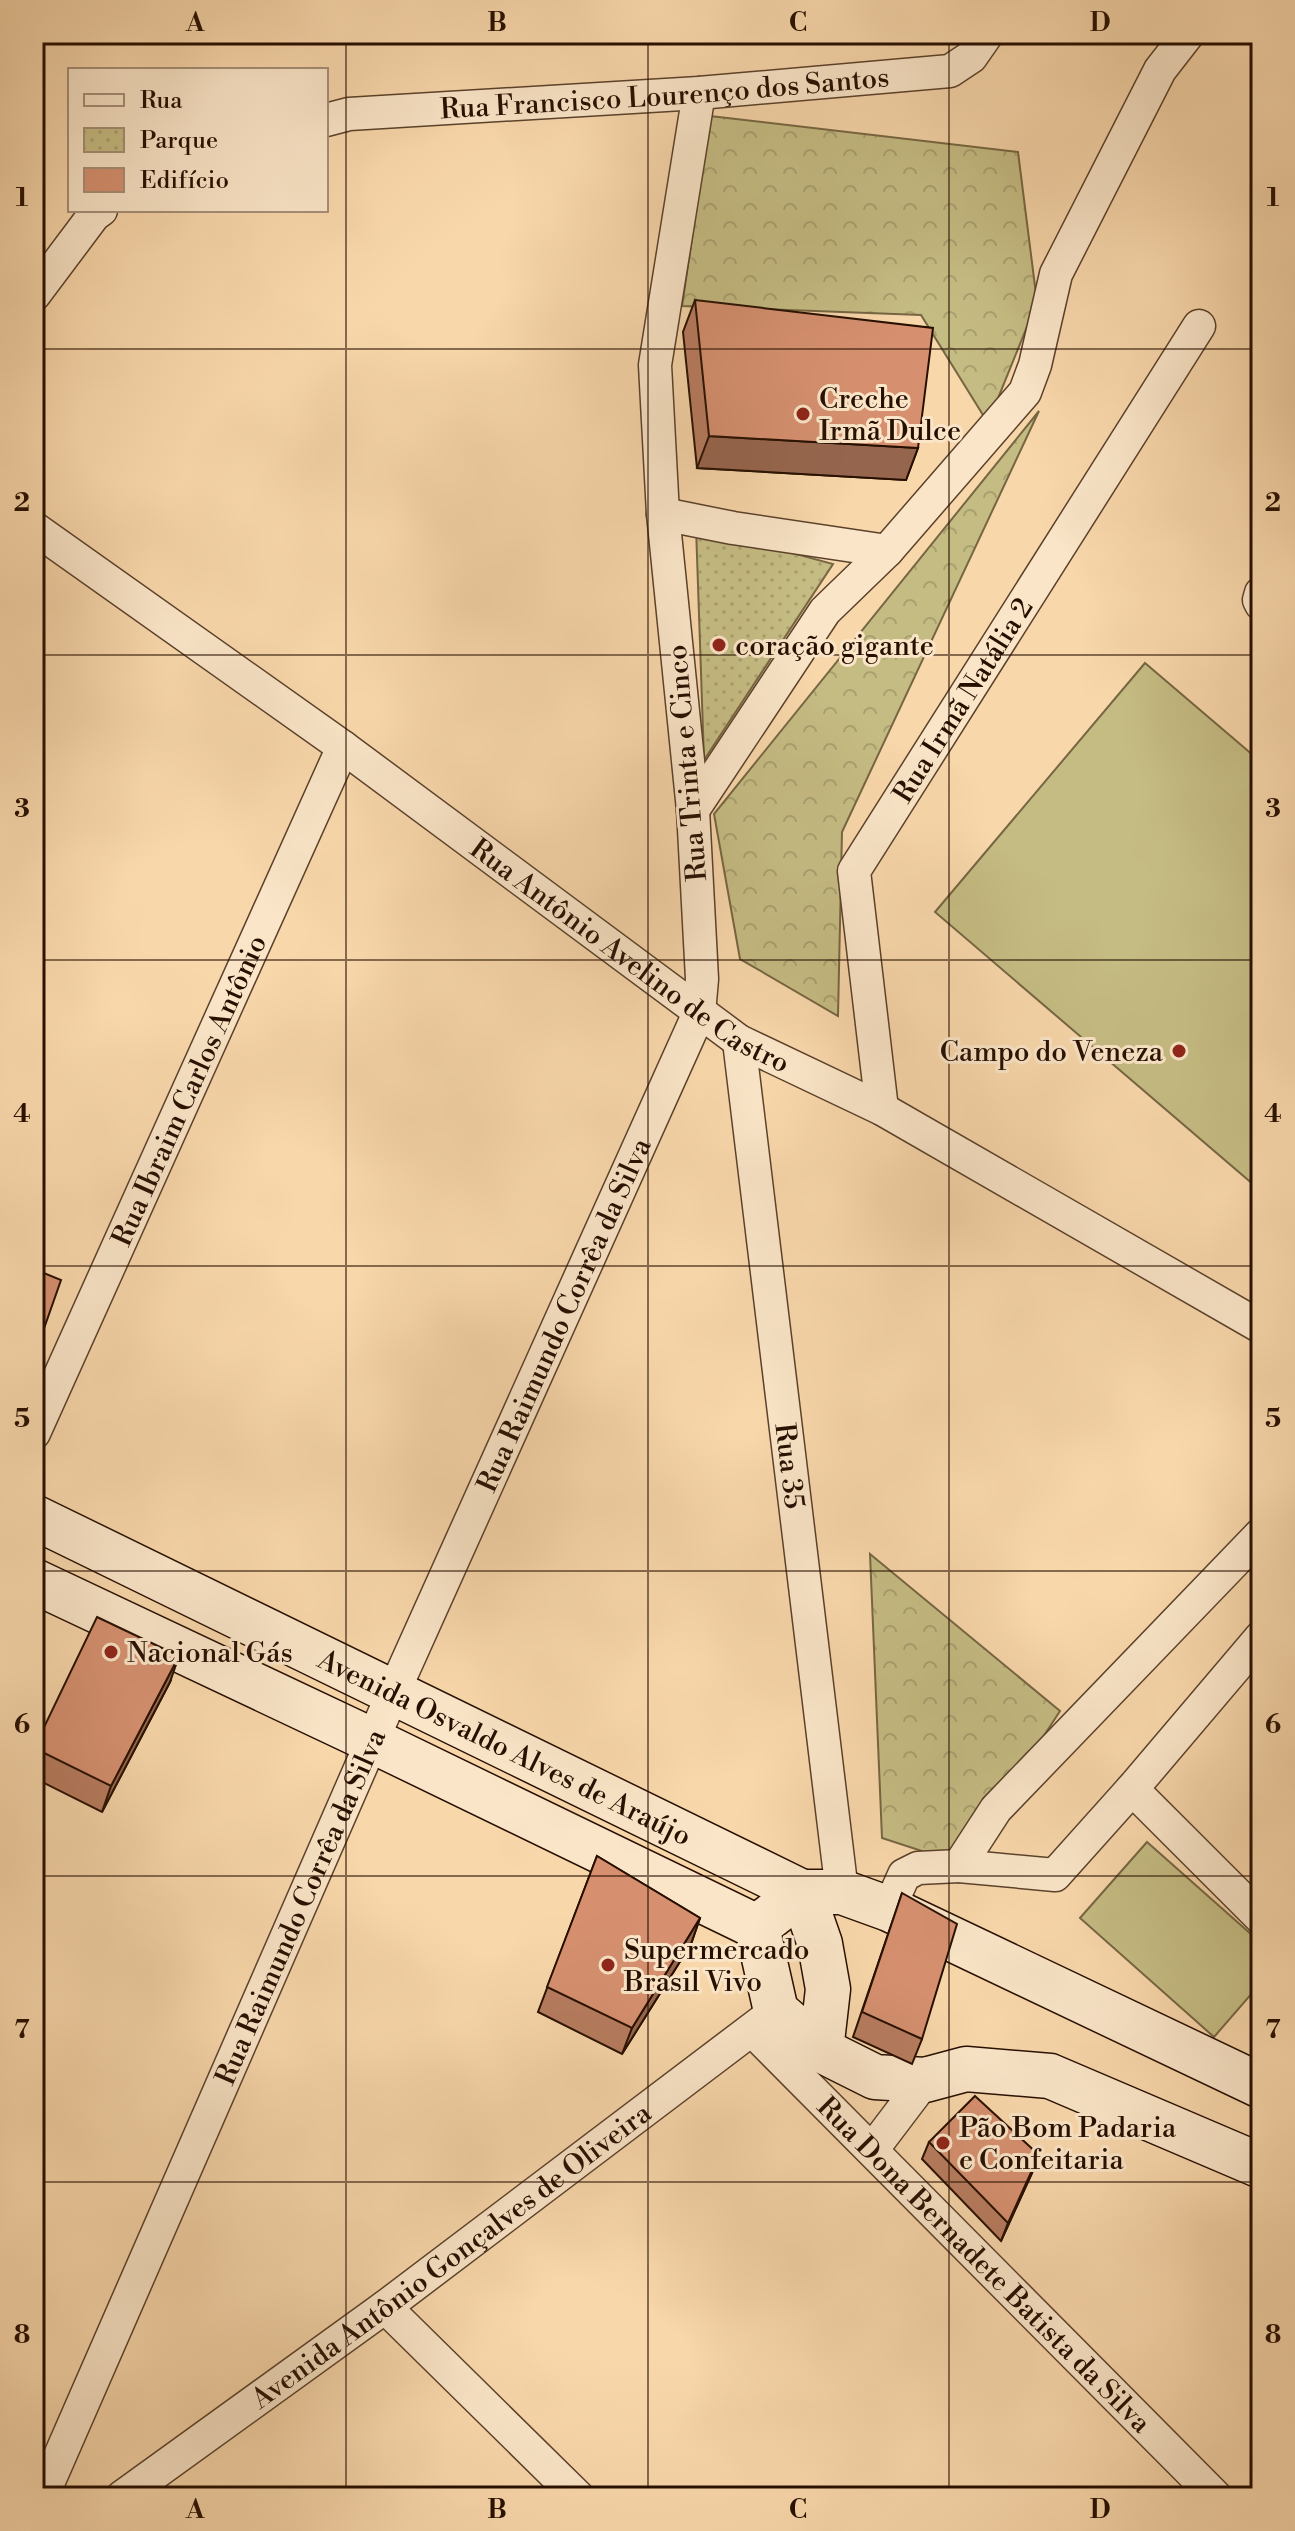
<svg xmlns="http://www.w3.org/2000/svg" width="1295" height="2531" viewBox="0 0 1295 2531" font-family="'Libre Bodoni',serif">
  <defs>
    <pattern id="forest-crowns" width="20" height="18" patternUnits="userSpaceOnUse" patternTransform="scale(2)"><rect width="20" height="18" fill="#c5bc83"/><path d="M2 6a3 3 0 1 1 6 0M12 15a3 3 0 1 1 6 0" fill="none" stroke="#a9a06f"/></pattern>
    <pattern id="park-dots" width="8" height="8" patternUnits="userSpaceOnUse" patternTransform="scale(2)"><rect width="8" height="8" fill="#c5bc83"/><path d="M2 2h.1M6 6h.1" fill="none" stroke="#a9a06f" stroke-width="1.8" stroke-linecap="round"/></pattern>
  </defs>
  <rect width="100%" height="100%" fill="#f8d7ab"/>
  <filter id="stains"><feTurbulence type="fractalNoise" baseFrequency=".0025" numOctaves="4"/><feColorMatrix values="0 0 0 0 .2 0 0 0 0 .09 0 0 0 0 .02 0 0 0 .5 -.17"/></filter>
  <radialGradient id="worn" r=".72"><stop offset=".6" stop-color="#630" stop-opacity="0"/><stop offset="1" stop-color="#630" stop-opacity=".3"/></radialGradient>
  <g fill="#c5bc83" stroke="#766642" stroke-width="2">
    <polygon points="1145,663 1261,762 1261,1191 935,912"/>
    <polygon points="1147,1842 1261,1943 1261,1983 1214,2037 1080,1918"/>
  </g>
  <g fill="url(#forest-crowns)" stroke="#766642" stroke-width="2">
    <polygon points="710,116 1018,152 1037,302 988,423 921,315 682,306"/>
    <polygon points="1039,411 842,832 838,1016 740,959 714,814"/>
    <polygon points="870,1554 1060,1711 972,1846 934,1855 882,1838"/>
  </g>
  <polygon fill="url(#park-dots)" stroke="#766642" stroke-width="2" points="696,527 833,564 704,760"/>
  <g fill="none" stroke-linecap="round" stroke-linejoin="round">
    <g stroke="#5b412b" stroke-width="35">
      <g id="street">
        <path id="s1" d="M326,120L349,114L699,93L950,71L971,57L987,34"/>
        <polyline points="34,295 94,215 101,210"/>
        <polyline points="663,514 733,528 887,551"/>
        <path id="s2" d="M34,528L343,747L739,1041L882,1109L1261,1327"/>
        <polyline points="1261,593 1259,600 1261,604"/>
        <polyline points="693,810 825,611 887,551 1025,392 1035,365 1056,274 1160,70 1188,34"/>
        <path id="s3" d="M739,1041L842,1892"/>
        <path id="s4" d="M882,1109L854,871L1199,326"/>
        <path id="s5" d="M34,1433L343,747"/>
        <polyline points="1132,1789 1261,1918"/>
        <polyline points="959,1866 1055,1875 1132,1789 1261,1637"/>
        <polyline points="889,1909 904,1875 918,1868 959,1866 996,1809 1261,1534"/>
        <path id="s6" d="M752,2030L1216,2497"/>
        <polyline points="872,2150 925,2080"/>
        <polyline points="385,2307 578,2497"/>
        <path id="s7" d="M42,2497L394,1691L699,1013L702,979L693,810L663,514L655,365L699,93"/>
        <path id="s8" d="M122,2497L385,2307L776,2011"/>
      </g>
    </g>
    <g stroke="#270f00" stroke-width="47">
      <g id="secondary">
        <path id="s9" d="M34,1517L802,1892L820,1944L828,1989L821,2050"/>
        <polyline points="34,1581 373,1741 757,1927"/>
        <polyline points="1261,2086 889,1909 842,1892 802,1892 757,1927 776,2011 821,2050 875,2077 925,2080 966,2069 1050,2076 1261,2166"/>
      </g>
    </g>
    <use href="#street" stroke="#fae5c8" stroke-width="32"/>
    <use href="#secondary" stroke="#fae5c8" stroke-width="44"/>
  </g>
  <g fill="#b87c60" stroke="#270f00" stroke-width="2">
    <polygon points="695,300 918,448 906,480 697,468 683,332"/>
    <polygon points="170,1682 102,1812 34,1778 34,1747"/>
    <polygon points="597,1856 700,1918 691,1944 622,2054 538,2012"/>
    <polygon points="902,1893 922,2039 912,2064 853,2037"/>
    <polygon points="929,2142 1032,2173 1001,2241 922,2159"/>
  </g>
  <g fill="#96654e" stroke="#270f00" stroke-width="2">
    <polygon points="709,436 918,448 906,480 697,468"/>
    <polygon points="179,1656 170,1682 102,1812 111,1786"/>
    <polygon points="700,1918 691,1944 622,2054 632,2028"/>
    <polygon points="1039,2155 1032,2173 1001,2241 1008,2223"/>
  </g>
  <g fill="#d69070" stroke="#270f00" stroke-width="2">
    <polygon points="695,300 933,328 918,448 709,436"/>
    <polygon points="34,1269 61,1280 34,1357"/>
    <polygon points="97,1617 179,1656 111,1786 34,1748"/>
    <polygon points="597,1856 700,1918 632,2028 547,1987"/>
    <polygon points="902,1893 957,1924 922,2039 862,2012"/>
    <polygon points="975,2096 1039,2155 1008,2223 929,2142"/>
  </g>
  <path fill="none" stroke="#270f00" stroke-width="2" stroke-opacity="0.55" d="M346,34V2497M648,34V2497M949,34V2497M34,349H1261M34,655H1261M34,960H1261M34,1266H1261M34,1571H1261M34,1876H1261M34,2182H1261"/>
  <g fill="#8f2418" stroke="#fae5c8" stroke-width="3">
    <circle cx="803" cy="414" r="8"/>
    <circle cx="719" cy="645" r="8"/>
    <circle cx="1179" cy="1051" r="8"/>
    <circle cx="111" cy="1652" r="8"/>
    <circle cx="608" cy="1965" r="8"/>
    <circle cx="943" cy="2143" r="8"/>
  </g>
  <g text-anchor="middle" stroke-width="6" stroke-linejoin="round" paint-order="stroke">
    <g font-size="28" fill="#270f00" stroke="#fae5c8">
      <text dy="10" stroke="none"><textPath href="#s1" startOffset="340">Rua Francisco Lourenço dos Santos</textPath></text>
      <text dy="10" stroke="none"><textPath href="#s4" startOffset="442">Rua Irmã Natália 2</textPath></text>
      <text transform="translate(686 763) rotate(-95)" y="10">Rua Trinta e Cinco</text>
      <text dy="10" stroke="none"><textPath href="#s2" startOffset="734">Rua Antônio Avelino de Castro</textPath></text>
      <text dy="10" stroke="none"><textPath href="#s5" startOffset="376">Rua Ibraim Carlos Antônio</textPath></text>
      <text dy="10" stroke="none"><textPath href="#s7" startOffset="1292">Rua Raimundo Corrêa da Silva</textPath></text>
      <text dy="10" stroke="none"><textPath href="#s3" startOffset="428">Rua 35</textPath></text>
      <text dy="10" stroke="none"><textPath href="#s9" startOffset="524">Avenida Osvaldo Alves de Araújo</textPath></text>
      <text dy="10" stroke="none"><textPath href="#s7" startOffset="644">Rua Raimundo Corrêa da Silva</textPath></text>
      <text dy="10" stroke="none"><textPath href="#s8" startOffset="408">Avenida Antônio Gonçalves de Oliveira</textPath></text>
      <text dy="10" stroke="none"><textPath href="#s6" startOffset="330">Rua Dona Bernadete Batista da Silva</textPath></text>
    </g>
    <g font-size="28" fill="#270f00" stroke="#fae5c8" text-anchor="start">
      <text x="819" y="408">Creche<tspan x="819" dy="32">Irmã Dulce</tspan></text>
      <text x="735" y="655">coração gigante</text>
      <text x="1163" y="1061" text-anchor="end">Campo do Veneza</text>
      <text x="127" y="1662">Nacional Gás</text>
      <text x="624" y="1959">Supermercado<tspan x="624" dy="32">Brasil Vivo</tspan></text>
      <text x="959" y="2137">Pão Bom Padaria<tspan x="959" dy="32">e Confeitaria</tspan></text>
    </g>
  </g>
  <rect width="1295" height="2531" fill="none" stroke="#f8d7ab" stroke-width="88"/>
  <rect x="68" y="68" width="260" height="144" fill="#fae5c8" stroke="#a68f78" stroke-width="2"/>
  <rect x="84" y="94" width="40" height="12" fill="#fae5c8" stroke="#a68f78" stroke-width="2"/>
  <text x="140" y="108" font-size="24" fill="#270f00">Rua</text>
  <rect x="84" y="128" width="40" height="24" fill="url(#park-dots)" stroke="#a68f78" stroke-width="2"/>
  <text x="140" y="148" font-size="24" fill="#270f00">Parque</text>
  <rect x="84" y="168" width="40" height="24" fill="#d69070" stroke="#a68f78" stroke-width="2"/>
  <text x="140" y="188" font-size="24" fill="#270f00">Edifício</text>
  <rect x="44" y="44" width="1207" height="2443" fill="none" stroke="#270f00" stroke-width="3"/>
  <g font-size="26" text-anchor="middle" font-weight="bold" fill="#270f00">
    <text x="195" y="31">A</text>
    <text x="497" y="31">B</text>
    <text x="798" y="31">C</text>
    <text x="1100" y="31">D</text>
    <text x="22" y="206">1</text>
    <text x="1273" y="206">1</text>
    <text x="22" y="511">2</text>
    <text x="1273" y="511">2</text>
    <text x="22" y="817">3</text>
    <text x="1273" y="817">3</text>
    <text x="22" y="1122">4</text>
    <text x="1273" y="1122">4</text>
    <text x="22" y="1427">5</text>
    <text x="1273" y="1427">5</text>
    <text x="22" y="1733">6</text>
    <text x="1273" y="1733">6</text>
    <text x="22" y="2038">7</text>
    <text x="1273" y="2038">7</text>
    <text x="22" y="2343">8</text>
    <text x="1273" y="2343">8</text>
    <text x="195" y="2518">A</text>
    <text x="497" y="2518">B</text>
    <text x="798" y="2518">C</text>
    <text x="1100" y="2518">D</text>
  </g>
  <rect width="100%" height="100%" filter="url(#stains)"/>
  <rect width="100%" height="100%" fill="url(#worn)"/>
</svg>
